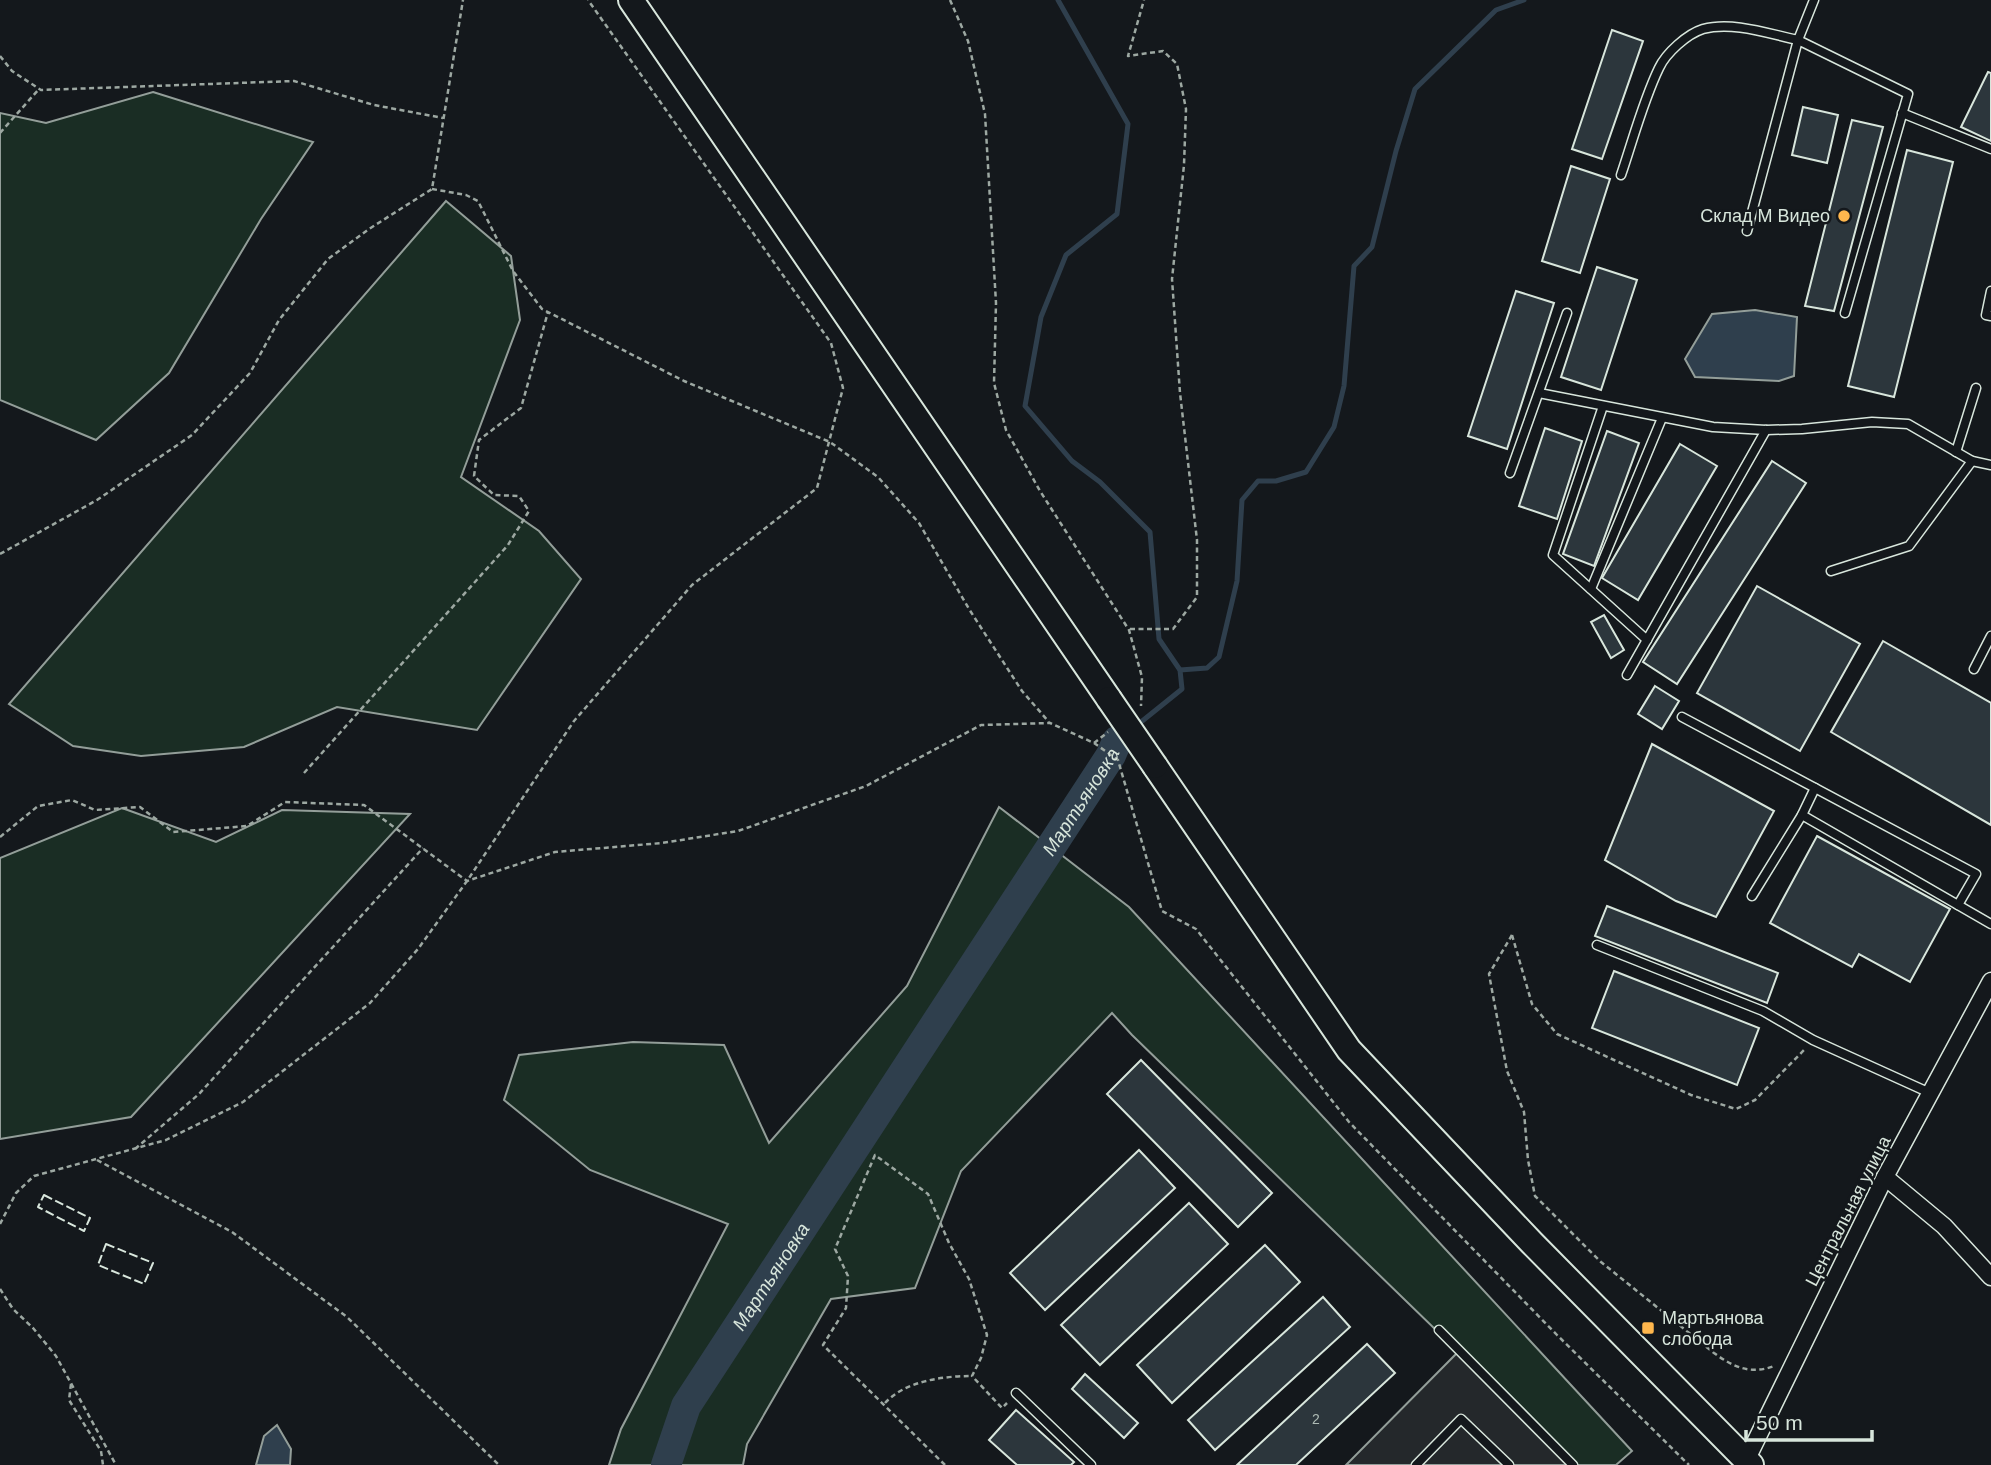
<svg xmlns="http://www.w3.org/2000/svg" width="1991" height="1465" viewBox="0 0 1991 1465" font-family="Arial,sans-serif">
  <rect width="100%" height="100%" fill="#14181c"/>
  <g fill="#1a2d24" stroke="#939e99" stroke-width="2">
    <polygon points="153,92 313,142 261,219 169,373 96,440 0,400 0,113 46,123"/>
    <polygon points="446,201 511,256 520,320 461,477 539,531 581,579 477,730 337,707 244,747 141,756 73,746 9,704"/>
    <polygon points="999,807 1129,907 1632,1451 1616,1465 1575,1465 1132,1035 1112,1013 961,1171 915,1288 831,1299 747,1444 743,1465 609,1465 621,1429 728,1224 590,1170 504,1100 519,1055 633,1042 724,1045 769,1143 907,986"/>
    <polygon points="122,808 216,842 282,810 410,814 131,1117 0,1139 0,858"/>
  </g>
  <polygon fill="#24282b" stroke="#939e99" stroke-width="2" points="1457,1353 1569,1465 1346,1465"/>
  <g fill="#2f3f4d" stroke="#939e99" stroke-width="2">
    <polygon points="1755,310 1797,317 1794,376 1779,381 1695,377 1685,359 1712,314"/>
    <polygon points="277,1425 291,1449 290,1465 256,1465 264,1436"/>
  </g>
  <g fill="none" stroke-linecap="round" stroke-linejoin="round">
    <g stroke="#2f3f4d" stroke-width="5">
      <polyline points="1058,0 1128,124 1117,214 1066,255 1041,317 1025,406 1072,461 1100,482 1150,532 1159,639 1180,670 1182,689 1136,726"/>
      <polyline points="1180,670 1207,668 1219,657 1237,581 1242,500 1258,481 1276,481 1306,472 1334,427 1344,386 1354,266 1372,247 1396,151 1415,89 1496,10 1524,0"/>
    </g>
    <path stroke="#2f3f4d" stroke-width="30" id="s1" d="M666,1465L686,1406L1111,755L1117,741"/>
  </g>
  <g fill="#2c363c" stroke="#d8e6dc" stroke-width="2">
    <polygon points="1612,30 1643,41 1602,159 1572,149"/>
    <polygon points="1988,72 1991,73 1991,141 1961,127"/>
    <polygon points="1803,107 1838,115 1827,163 1792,155"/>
    <polygon points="1852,120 1883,127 1834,311 1805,306"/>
    <polygon points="1907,150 1953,162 1894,397 1848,386"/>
    <polygon points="1571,166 1610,179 1580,273 1542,261"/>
    <polygon points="1597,267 1637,280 1601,390 1561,377"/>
    <polygon points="1516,291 1554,303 1507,449 1468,436"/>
    <polygon points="1545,428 1582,441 1557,519 1519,506"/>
    <polygon points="1607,431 1639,443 1594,566 1563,554"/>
    <polygon points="1680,444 1717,466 1638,600 1602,578"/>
    <polygon points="1772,461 1806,483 1677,684 1643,662"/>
    <polygon points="1757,586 1860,644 1800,751 1697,693"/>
    <polygon points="1604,615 1624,650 1611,658 1591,622"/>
    <polygon points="1883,641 1991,703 1991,825 1831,732"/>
    <polygon points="1655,686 1679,701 1662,729 1638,714"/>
    <polygon points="1652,744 1774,811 1716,917 1676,901 1605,860"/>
    <polygon points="1817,836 1950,909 1910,982 1859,954 1852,967 1770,923"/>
    <polygon points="1607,906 1778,973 1767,1003 1595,936"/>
    <polygon points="1614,971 1759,1028 1737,1085 1592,1028"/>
    <polygon points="1141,1060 1272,1193 1238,1227 1107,1094"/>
    <polygon points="1139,1150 1175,1188 1045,1310 1010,1273"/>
    <polygon points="1189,1203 1228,1244 1100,1365 1061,1325"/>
    <polygon points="1265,1245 1300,1282 1172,1403 1137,1365"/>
    <polygon points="1323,1297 1350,1327 1215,1450 1188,1420"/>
    <polygon points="1367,1344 1395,1373 1296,1465 1237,1465"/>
    <polygon points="1085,1374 1138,1423 1124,1438 1072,1389"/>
    <polygon points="1016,1410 1074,1462 1071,1465 1017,1465 989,1440"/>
  </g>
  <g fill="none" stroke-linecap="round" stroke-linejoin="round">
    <g stroke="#d8e6dc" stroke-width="11">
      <g id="service">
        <polyline points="1902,113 1991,149"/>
        <path d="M1621,175C1633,140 1643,101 1659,68C1666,53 1687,34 1703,29C1733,21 1769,34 1798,40L1814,0"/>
        <polyline points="1747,231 1798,40 1908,94 1845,313"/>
        <polyline points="1991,291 1986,315 1991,316"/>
        <polyline points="1539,393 1713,427 1766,430 1802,429 1872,422 1908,424 1972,461 1991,465"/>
        <polyline points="1603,406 1553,555 1647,640"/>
        <polyline points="1956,452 1976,388"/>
        <polyline points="1510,473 1567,313"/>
        <polyline points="1831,571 1909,546 1972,461"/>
        <polyline points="1591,589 1662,418"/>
        <polyline points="1974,669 1991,636"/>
        <polyline points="1627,675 1766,430"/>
        <polyline points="1682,717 1976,874 1958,905"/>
        <polyline points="1802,815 1815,788"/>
        <polyline points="1752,896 1802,815 1991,924"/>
        <polyline points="1597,945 1763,1011 1813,1040 1930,1093"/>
        <polyline points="1439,1330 1573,1465"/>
        <polyline points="1016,1393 1091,1465"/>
        <polyline points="1416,1465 1461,1419 1509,1465"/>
      </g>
    </g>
    <g stroke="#d8e6dc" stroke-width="19">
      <g id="minor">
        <polyline points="1885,1177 1944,1226 1991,1277"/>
        <polyline points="1744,1465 1885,1177 1991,981"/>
      </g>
    </g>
    <g stroke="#d8e6dc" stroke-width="28">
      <g id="primary">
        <polyline points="631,0 1109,699"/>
        <polyline points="1155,766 1349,1050 1532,1243 1751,1465"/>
      </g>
    </g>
    <g stroke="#9da8a2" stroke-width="2.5" stroke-dasharray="5 3.5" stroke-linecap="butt">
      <polyline points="950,0 968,41 985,114 996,303 994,383 1006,430 1040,491 1129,630 1142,677 1141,706"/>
      <polyline points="0,56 12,71 41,90 294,81 374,105 443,118"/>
      <polyline points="0,133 39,89"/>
      <polyline points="432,189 466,195 478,201 513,271 542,309 684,381 830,442 878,477 919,523 969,609 1022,691 1049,722"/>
      <polyline points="0,554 97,500 192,435 250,373 279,320 328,259 369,229 432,189 463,0"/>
      <polyline points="1130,629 1173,629 1197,597 1197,540 1180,393 1172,279 1184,165 1186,109 1177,64 1163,51 1128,56 1144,0"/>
      <polyline points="1094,743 1108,732"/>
      <polyline points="304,773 508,545 529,511 519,496 494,495 474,476 479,440 521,408 548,312"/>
      <polyline points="0,837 38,806 72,800 95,810 140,807 173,832 247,826 285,802 364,805 467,881 555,852 662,843 738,831 866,786 981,725 1050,723 1094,743 1118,760 1162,911 1196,929 1349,1122 1557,1335 1689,1465"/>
      <path d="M1512,935L1489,974L1507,1071L1524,1112L1528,1160L1535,1196L1601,1262L1714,1353C1733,1367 1751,1375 1774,1366"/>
      <polyline points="1512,935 1532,1004 1557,1034 1691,1095 1736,1109 1755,1100 1806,1048"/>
      <polyline points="135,1149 199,1094 423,848"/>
      <polyline points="97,1160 232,1232 347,1317 499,1465"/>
      <polyline points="0,1224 16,1193 34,1176 166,1140 243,1102 370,1003 418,949 467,881 574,721 692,585 817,488 843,388 831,343 588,0"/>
      <polyline points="0,1289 13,1309 33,1328 56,1356 116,1465"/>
      <polyline points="71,1384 69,1400 101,1451 103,1465"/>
      <path d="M885,1403C905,1381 943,1376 972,1376"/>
      <polyline points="945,1465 823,1345 846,1308 848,1276 835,1249 875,1155 928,1194 949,1243 969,1279 987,1335 981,1358 972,1376 1002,1408 1007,1403"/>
    </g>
    <use href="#service" stroke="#14181c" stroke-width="8"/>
    <use href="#minor" stroke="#14181c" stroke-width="16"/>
    <use href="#primary" stroke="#14181c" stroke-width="24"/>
    <g stroke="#d8e6dc" stroke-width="28" stroke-linecap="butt">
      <polyline id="primary-bridge" points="1109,699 1155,766"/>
    </g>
    <use href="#primary-bridge" stroke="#14181c" stroke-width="24"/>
    <g stroke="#d8e6dc" stroke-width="2" stroke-dasharray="9 3.5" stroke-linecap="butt">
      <polygon points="44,1195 90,1218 84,1231 38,1207"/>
      <polygon points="106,1244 153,1263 144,1284 98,1265"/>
    </g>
  </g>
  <g fill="#ffb74d" stroke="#14181c" stroke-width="2.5">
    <circle cx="1844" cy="216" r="7"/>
    <rect x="1641" y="1321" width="14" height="14" rx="3.5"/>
  </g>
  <g text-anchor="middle" stroke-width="5" stroke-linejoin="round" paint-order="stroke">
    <g font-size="14" fill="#adbab4">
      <text x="1316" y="1424">2</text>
    </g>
    <g font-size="18" fill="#d8e6dc" stroke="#14181c" text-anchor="end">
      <text x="1830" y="222">Склад М Видео</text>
      <text x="1662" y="1324" text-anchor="start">Мартьянова<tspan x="1662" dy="21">слобода</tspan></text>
    </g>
    <g font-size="18" fill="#d8e6dc" stroke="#14181c">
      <text transform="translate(1848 1211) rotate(-63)" y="6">Центральная улица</text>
    </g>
    <g font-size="19" font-style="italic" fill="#d8e6dc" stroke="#14181c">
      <text dy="7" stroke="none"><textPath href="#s1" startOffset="784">Мартьяновка</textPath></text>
      <text dy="7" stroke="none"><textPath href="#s1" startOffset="217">Мартьяновка</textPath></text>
    </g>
  </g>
  <path d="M1746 1430v10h126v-10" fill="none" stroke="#d8e6dc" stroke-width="3.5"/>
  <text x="1756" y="1430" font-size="21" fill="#d8e6dc" stroke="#14181c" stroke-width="5" paint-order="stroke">50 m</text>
</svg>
